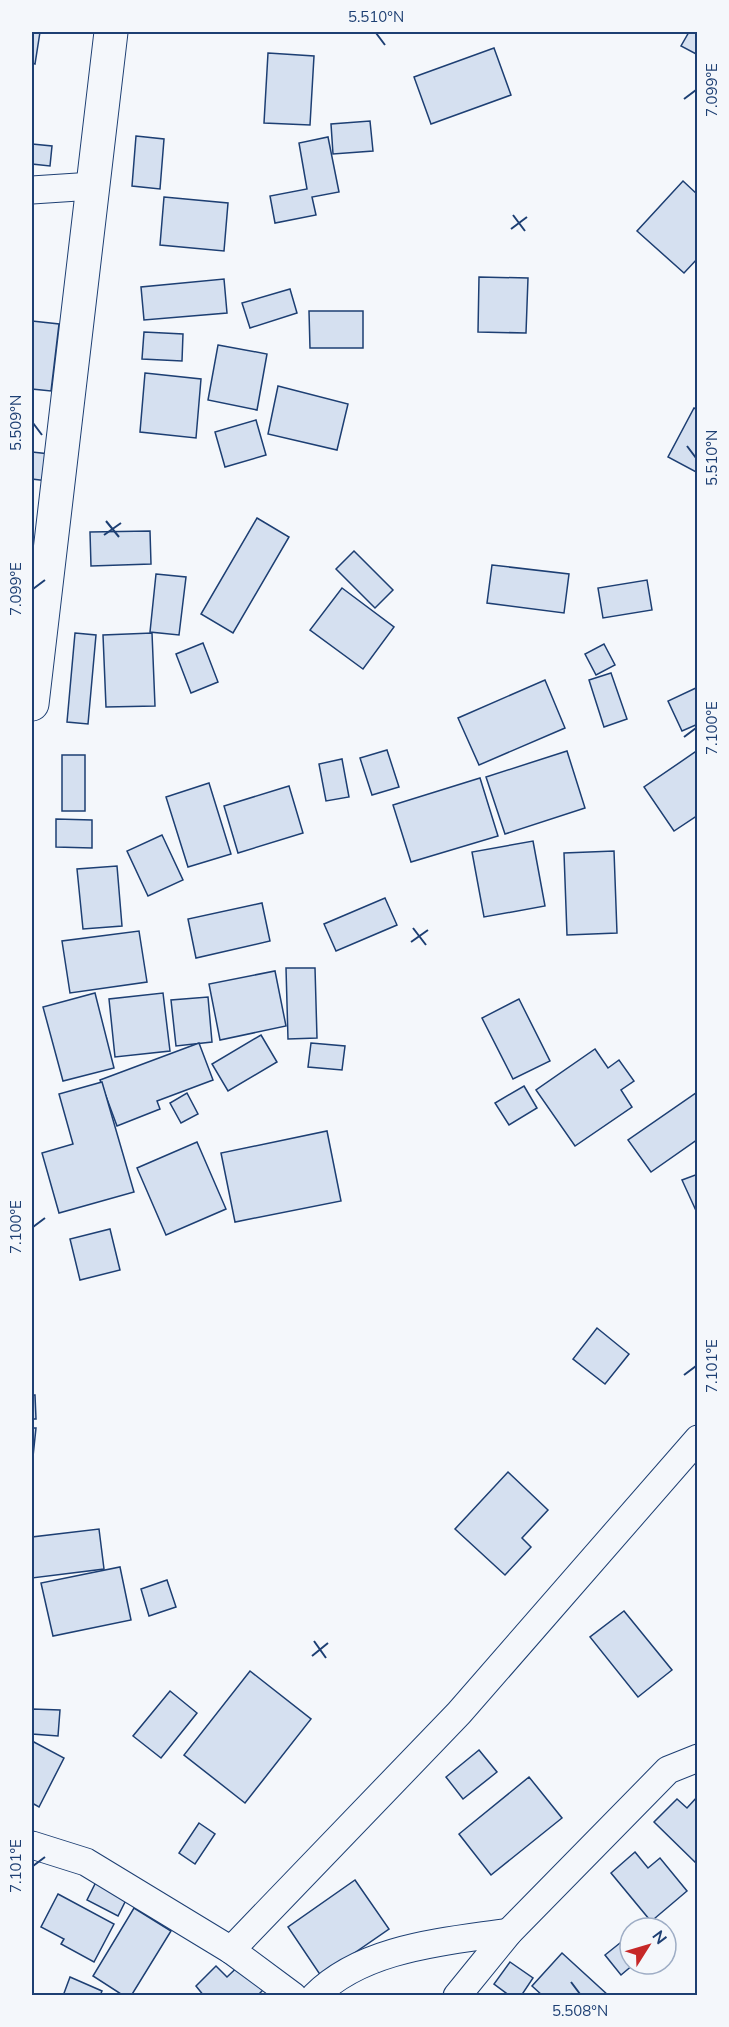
<svg xmlns="http://www.w3.org/2000/svg" width="729" height="2027" viewBox="0 0 729 2027" font-family="Mulish,sans-serif">
  <rect width="100%" height="100%" fill="#f4f7fb"/>
  <g fill="#d5e0f0" stroke="#1d3f73" stroke-width="1.5">
    <polygon points="32,32 40,32 35,64 32,63"/>
    <polygon points="689,32 698,32 698,55 681,46"/>
    <polygon points="494,48 511,95 431,124 414,77"/>
    <polygon points="268,53 314,56 310,125 264,123"/>
    <polygon points="370,121 373,151 333,154 331,124"/>
    <polygon points="136,136 164,139 160,189 132,186"/>
    <polygon points="328,137 339,192 312,197 316,215 275,223 270,196 307,189 299,143"/>
    <polygon points="32,144 52,146 50,166 32,164"/>
    <polygon points="683,181 698,195 698,258 684,273 637,231"/>
    <polygon points="164,197 228,203 224,251 160,245"/>
    <polygon points="479,277 528,278 526,333 478,332"/>
    <polygon points="224,279 227,313 144,320 141,287"/>
    <polygon points="290,289 297,313 250,328 242,303"/>
    <polygon points="309,311 363,311 363,348 310,348"/>
    <polygon points="32,321 59,324 51,391 32,389"/>
    <polygon points="144,332 183,334 182,361 142,359"/>
    <polygon points="218,345 267,354 257,410 208,400"/>
    <polygon points="145,373 201,379 196,438 140,432"/>
    <polygon points="278,386 348,404 337,450 268,434"/>
    <polygon points="694,408 698,410 698,473 668,457"/>
    <polygon points="256,420 266,455 225,467 215,432"/>
    <polygon points="32,452 50,454 48,481 32,479"/>
    <polygon points="257,518 289,537 233,633 201,614"/>
    <polygon points="150,531 151,564 91,566 90,532"/>
    <polygon points="354,551 393,590 375,608 336,569"/>
    <polygon points="492,565 569,574 564,613 487,603"/>
    <polygon points="156,574 186,577 179,635 150,632"/>
    <polygon points="647,580 652,610 603,618 598,588"/>
    <polygon points="342,588 394,627 363,669 310,630"/>
    <polygon points="75,633 96,635 88,724 67,722"/>
    <polygon points="152,633 155,706 106,707 103,635"/>
    <polygon points="203,643 218,682 191,693 176,654"/>
    <polygon points="604,644 615,665 596,675 585,654"/>
    <polygon points="611,673 627,719 604,727 589,680"/>
    <polygon points="545,680 565,728 479,765 458,718"/>
    <polygon points="698,687 698,724 682,731 668,701"/>
    <polygon points="387,750 399,787 372,795 360,758"/>
    <polygon points="698,750 698,815 674,831 644,787"/>
    <polygon points="567,751 585,808 505,834 486,777"/>
    <rect x="62" y="755" width="23" height="56"/>
    <polygon points="342,759 349,797 326,801 319,764"/>
    <polygon points="480,778 498,836 411,862 393,805"/>
    <polygon points="209,783 231,854 188,867 166,797"/>
    <polygon points="289,786 303,833 238,853 224,806"/>
    <polygon points="56,819 92,820 92,848 56,847"/>
    <polygon points="162,835 183,880 148,896 127,851"/>
    <polygon points="533,841 545,906 484,917 472,852"/>
    <polygon points="614,851 617,933 567,935 564,853"/>
    <polygon points="117,866 122,926 83,929 77,869"/>
    <polygon points="385,898 397,925 336,951 324,924"/>
    <polygon points="262,903 270,941 196,958 188,919"/>
    <polygon points="139,931 147,982 70,993 62,941"/>
    <polygon points="286,968 315,968 317,1038 288,1039"/>
    <polygon points="275,971 286,1026 220,1040 209,984"/>
    <polygon points="95,993 114,1068 63,1081 43,1007"/>
    <polygon points="163,993 170,1051 115,1057 109,999"/>
    <polygon points="208,997 212,1042 176,1046 171,1000"/>
    <polygon points="519,999 550,1061 513,1079 482,1018"/>
    <polygon points="261,1035 277,1062 228,1091 212,1064"/>
    <polygon points="199,1043 213,1080 157,1101 160,1109 117,1126 100,1080"/>
    <polygon points="311,1043 345,1046 342,1070 308,1067"/>
    <polygon points="595,1049 608,1068 619,1060 634,1081 621,1090 632,1107 575,1146 536,1090"/>
    <polygon points="102,1082 134,1192 59,1213 42,1153 73,1144 59,1094"/>
    <polygon points="524,1086 537,1108 509,1125 495,1103"/>
    <polygon points="187,1093 198,1114 181,1123 170,1103"/>
    <polygon points="696,1093 698,1139 651,1172 628,1140"/>
    <polygon points="327,1131 341,1201 235,1222 221,1153"/>
    <polygon points="197,1142 226,1209 166,1235 137,1168"/>
    <polygon points="698,1174 698,1215 682,1180"/>
    <polygon points="110,1229 120,1270 80,1280 70,1239"/>
    <polygon points="597,1328 629,1354 605,1384 573,1359"/>
    <polygon points="32,1395 35,1395 36,1419 32,1419"/>
    <polygon points="32,1428 36,1428 32,1466"/>
    <polygon points="508,1472 548,1510 522,1538 531,1547 505,1575 455,1529"/>
    <polygon points="99,1529 104,1569 32,1578 32,1537"/>
    <polygon points="120,1567 131,1620 53,1636 41,1583"/>
    <polygon points="167,1580 176,1607 149,1616 141,1589"/>
    <polygon points="624,1611 672,1670 638,1697 590,1637"/>
    <polygon points="250,1671 311,1719 245,1803 184,1755"/>
    <polygon points="170,1691 197,1713 161,1758 133,1736"/>
    <polygon points="32,1709 60,1710 58,1736 32,1734"/>
    <polygon points="32,1741 64,1758 39,1807 32,1803"/>
    <polygon points="479,1750 497,1772 463,1799 446,1777"/>
    <polygon points="529,1777 562,1818 491,1875 459,1834"/>
    <polygon points="698,1796 698,1865 654,1822 677,1799 687,1808"/>
    <polygon points="199,1823 215,1834 195,1864 179,1853"/>
    <polygon points="635,1852 648,1868 660,1858 687,1891 648,1924 651,1928 638,1928 649,1919 611,1873"/>
    <polygon points="97,1880 128,1896 118,1916 87,1900"/>
    <polygon points="355,1880 389,1929 321,1976 288,1927"/>
    <polygon points="58,1894 114,1924 94,1962 61,1944 64,1939 41,1927"/>
    <polygon points="134,1908 171,1931 131,1996 124,1996 93,1976"/>
    <polygon points="630,1935 630,1964 634,1964 621,1975 605,1955"/>
    <polygon points="562,1953 609,1996 543,1996 532,1986"/>
    <polygon points="248,1957 272,1981 257,1996 204,1996 196,1986 216,1966 227,1977"/>
    <polygon points="510,1962 533,1978 521,1996 510,1996 494,1984"/>
    <polygon points="70,1977 102,1991 100,1996 63,1996"/>
  </g>
  <g fill="none" stroke-linecap="round" stroke-linejoin="round">
    <g stroke="#1d3f73" stroke-width="29">
      <g id="minor">
        <polyline points="32,190 93,186"/>
        <polyline points="32,1845 86,1862 231,1950 293,1996"/>
        <polyline points="231,1950 459,1713 698,1439"/>
        <path d="M315,1996C364,1947 444,1942 509,1932"/>
        <polyline points="457,1996 509,1932 668,1770 698,1758"/>
      </g>
    </g>
    <g stroke="#1d3f73" stroke-width="35">
      <polyline id="tertiary" points="32,704 111,32"/>
    </g>
    <use href="#minor" stroke="#f4f7fb" stroke-width="27"/>
    <use href="#tertiary" stroke="#f4f7fb" stroke-width="33"/>
  </g>
  <path fill="none" stroke="#1d3f73" stroke-width="2" d="M376,33L385,45M684,99L696,90M513,215L525,231M511,229L527,217M33,423L42,435M687,446L696,458M106,521L119,537M104,535L121,523M33,589L45,580M684,737L696,728M413,928L426,945M411,942L428,930M33,1227L45,1218M684,1375L696,1366M314,1641L326,1658M312,1656L328,1643M33,1866L45,1857M571,1982L580,1994"/>
  <rect width="729" height="2027" fill="none" stroke="#f4f7fb" stroke-width="66"/>
  <g transform="translate(648 1946) rotate(53)"><circle r="28" fill="#f4f7fb" stroke="#9eadc5" stroke-width="1.5"/>
  <path d="M0-4.5L10 22L0 15L-10 22Z" fill="#c62828"/>
  <text y="-9" font-size="16" font-weight="bold" text-anchor="middle" fill="#1d3f73">N</text>
  </g>
  <rect x="33" y="33" width="663" height="1961" fill="none" stroke="#1d3f73" stroke-width="2"/>
  <g font-size="15" text-anchor="middle" fill="#1d3f73">
    <text x="376" y="22">5.510°N</text>
    <text transform="translate(712 90) rotate(-90)" y="5">7.099°E</text>
    <text transform="translate(16 423) rotate(-90)" y="5">5.509°N</text>
    <text transform="translate(712 458) rotate(-90)" y="5">5.510°N</text>
    <text transform="translate(16 589) rotate(-90)" y="5">7.099°E</text>
    <text transform="translate(712 728) rotate(-90)" y="5">7.100°E</text>
    <text transform="translate(16 1227) rotate(-90)" y="5">7.100°E</text>
    <text transform="translate(712 1366) rotate(-90)" y="5">7.101°E</text>
    <text transform="translate(16 1866) rotate(-90)" y="5">7.101°E</text>
    <text x="580" y="2016">5.508°N</text>
  </g>
</svg>
